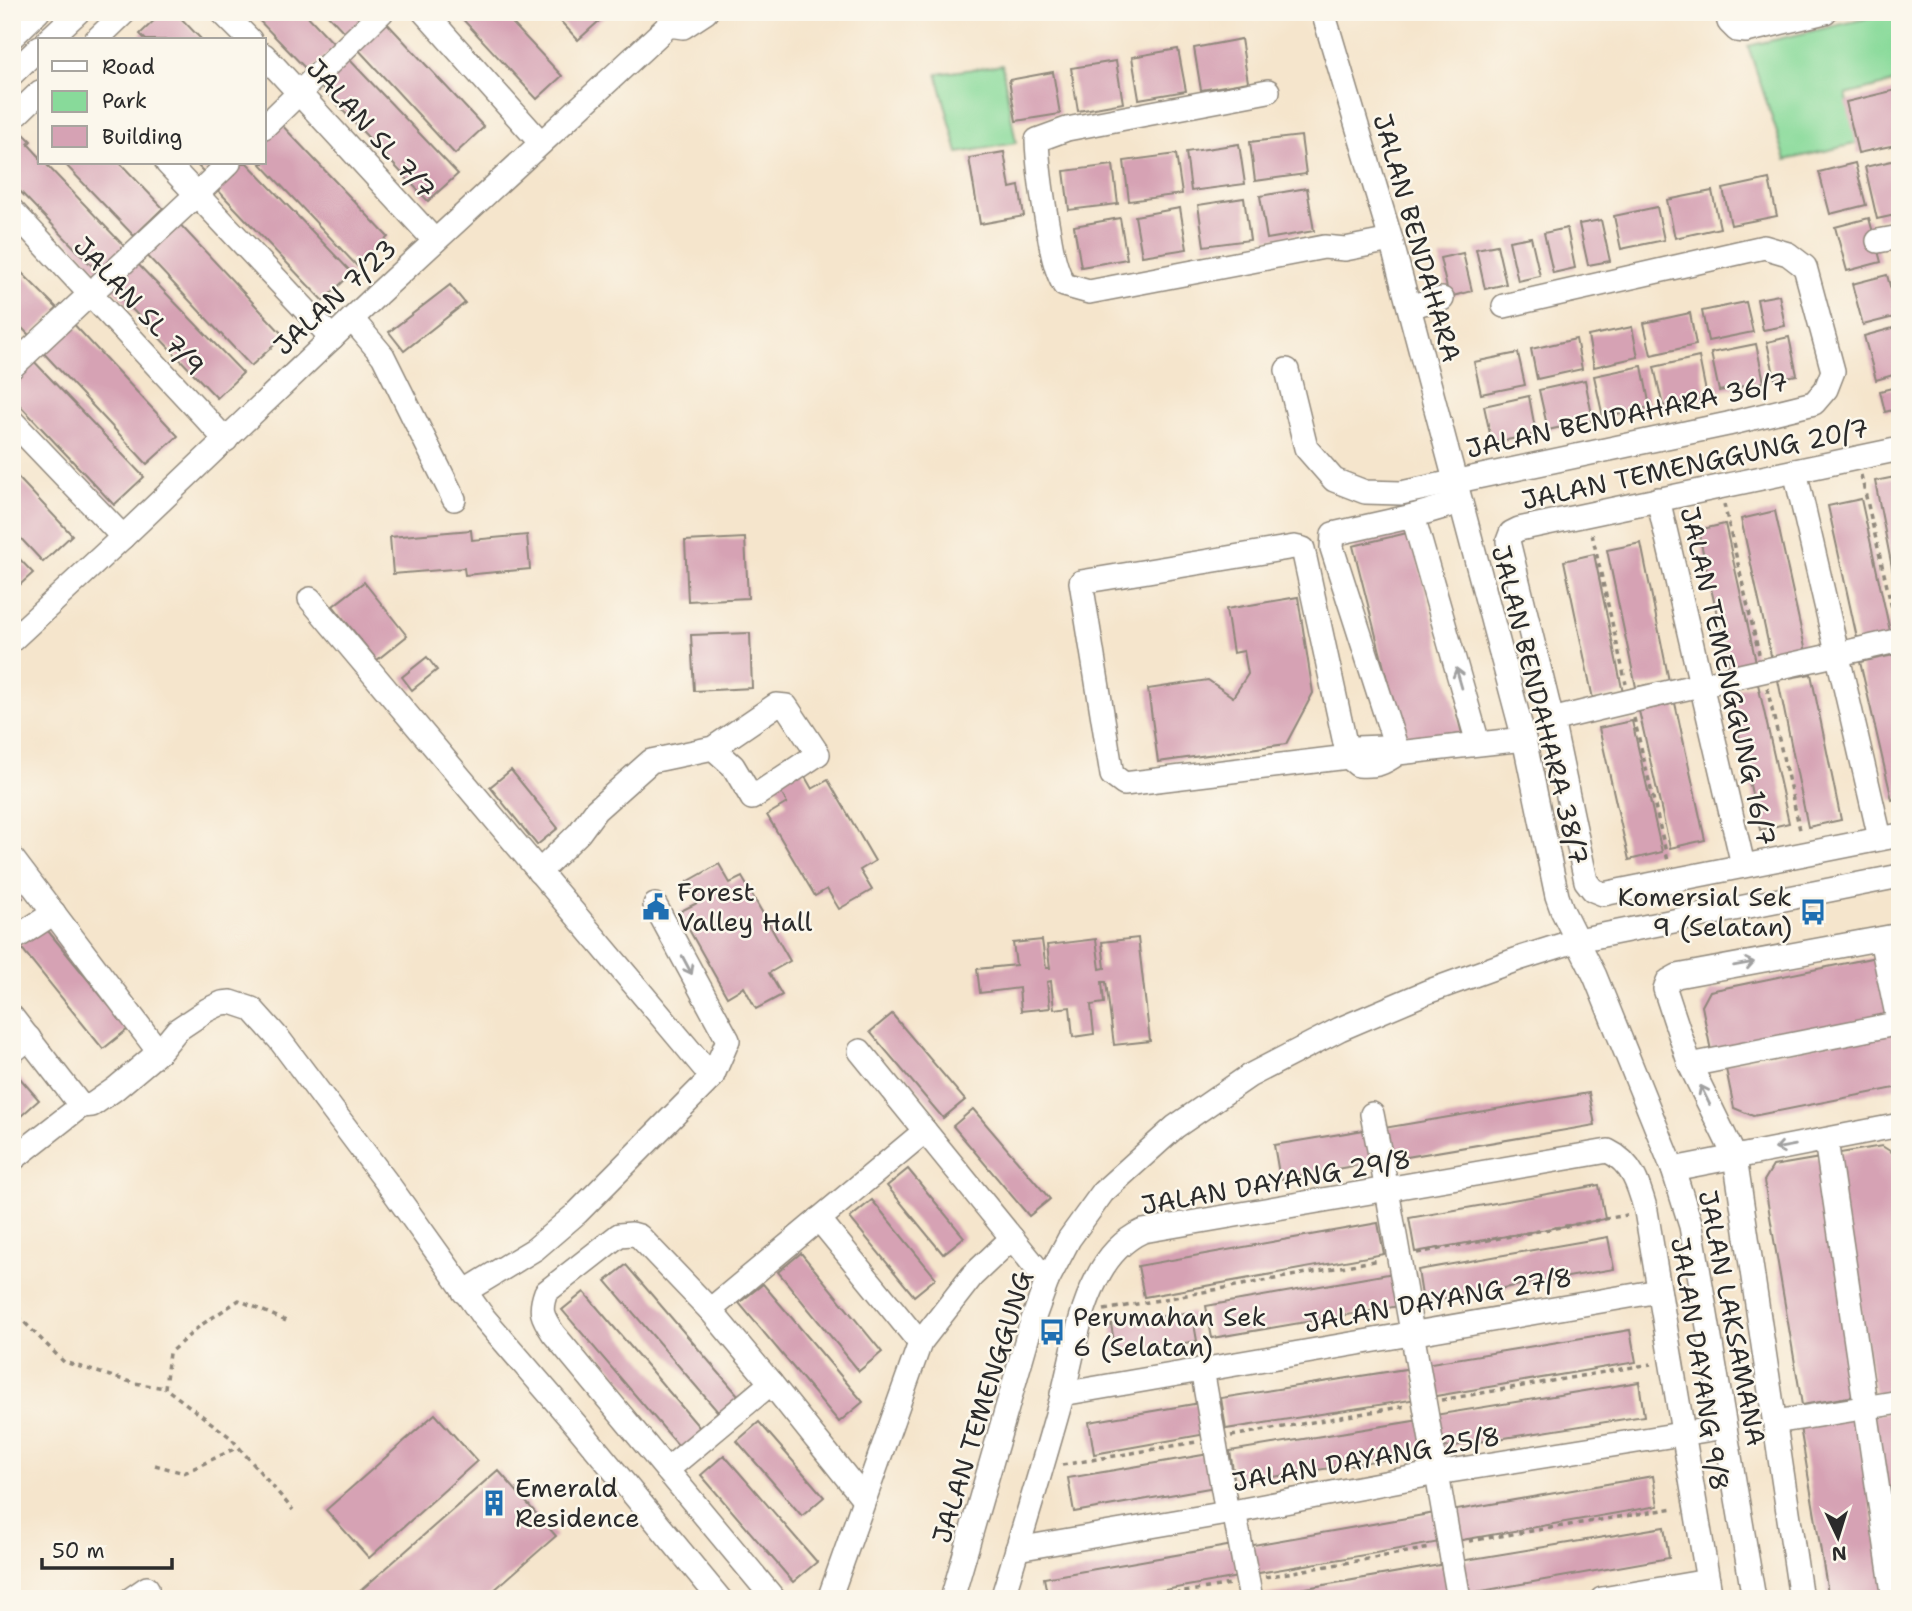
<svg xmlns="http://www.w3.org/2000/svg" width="1912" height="1611" viewBox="0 0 1912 1611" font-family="'Shantell Sans',sans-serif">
  <rect width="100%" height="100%" fill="#fbf7ec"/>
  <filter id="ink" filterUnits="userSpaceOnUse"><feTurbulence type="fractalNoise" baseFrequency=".0143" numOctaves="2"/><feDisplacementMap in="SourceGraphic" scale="14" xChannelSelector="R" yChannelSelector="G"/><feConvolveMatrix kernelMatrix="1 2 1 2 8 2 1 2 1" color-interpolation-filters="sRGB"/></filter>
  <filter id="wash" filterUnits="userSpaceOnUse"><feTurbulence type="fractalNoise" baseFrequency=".00686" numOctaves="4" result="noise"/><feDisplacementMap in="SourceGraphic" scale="28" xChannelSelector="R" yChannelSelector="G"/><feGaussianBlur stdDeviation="1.57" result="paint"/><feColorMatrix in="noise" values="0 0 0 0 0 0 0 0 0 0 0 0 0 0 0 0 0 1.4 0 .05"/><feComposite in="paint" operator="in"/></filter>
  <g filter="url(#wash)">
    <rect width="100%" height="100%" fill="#f5e5cc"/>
    <g fill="#88da9a" stroke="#5a8262" stroke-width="2">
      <polygon points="1894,12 1900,12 1900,81 1846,95 1859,143 1786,160 1748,46"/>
      <polygon points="1002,65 1016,143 958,153 937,74"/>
    </g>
    <g id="blocks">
      <g fill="#d6a2b4">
        <polygon points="163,12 175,12 202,40 146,40 140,34"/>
        <polygon points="251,12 304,12 336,46 309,72"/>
        <polygon points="325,12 371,12 347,35"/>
        <polygon points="456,12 502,12 562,76 537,99"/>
        <polygon points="552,12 609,12 578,40"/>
        <polygon points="385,21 484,127 455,154 356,47"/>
        <polygon points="1241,39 1248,82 1201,90 1194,48"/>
        <polygon points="1178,49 1186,91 1139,99 1132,57"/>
        <polygon points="347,57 458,174 428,201 318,84"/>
        <polygon points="1116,61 1123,103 1078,111 1071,68"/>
        <polygon points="1053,72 1060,114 1016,121 1009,80"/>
        <polygon points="1896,90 1900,105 1900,144 1858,153 1846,102"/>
        <polygon points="278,121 388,237 357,266 260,163 264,163 264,133"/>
        <polygon points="19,129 31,141 28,144 40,157 40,163 45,163 125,247 98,272 12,183 12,135"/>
        <polygon points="1301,136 1306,174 1255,181 1250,142"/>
        <polygon points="1239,144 1245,184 1191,191 1186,152"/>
        <polygon points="1004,152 1010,188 1019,186 1024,216 980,224 969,158"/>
        <polygon points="1176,154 1182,194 1129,201 1124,161"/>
        <polygon points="1900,159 1900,214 1877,219 1865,167"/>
        <polygon points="64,163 120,163 163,208 134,236"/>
        <polygon points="195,163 214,163 204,172"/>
        <polygon points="234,163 247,163 352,273 323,301 212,184"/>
        <polygon points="1855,163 1866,205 1830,214 1819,172"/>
        <polygon points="1113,165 1118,204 1069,210 1064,171"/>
        <polygon points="1769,179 1777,216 1731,225 1723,189"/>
        <polygon points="1307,188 1314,231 1267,239 1260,196"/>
        <polygon points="1712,191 1720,228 1675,238 1667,200"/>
        <polygon points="1244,198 1250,240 1204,246 1198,205"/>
        <polygon points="1657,207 1664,240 1621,249 1614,216"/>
        <polygon points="1180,208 1187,249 1142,256 1135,216"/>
        <polygon points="1120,218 1127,259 1081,267 1074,226"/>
        <polygon points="1869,218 1881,262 1847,271 1835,227"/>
        <polygon points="175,219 284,336 251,366 142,250"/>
        <polygon points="1601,220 1610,261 1588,265 1579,224"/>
        <polygon points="1567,228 1575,268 1553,273 1544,233"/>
        <polygon points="1531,237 1540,276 1518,281 1509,241"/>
        <polygon points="1497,245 1506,284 1485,289 1476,249"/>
        <polygon points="1463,253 1472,291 1449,297 1440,258"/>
        <polygon points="133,259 243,373 217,398 107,283"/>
        <polygon points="12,263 58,309 30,336 12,318"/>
        <polygon points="1887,275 1898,316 1863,325 1852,284"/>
        <polygon points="450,285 465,303 404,351 389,332"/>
        <polygon points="1779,295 1785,326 1763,330 1757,299"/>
        <polygon points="1746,302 1753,332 1708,341 1702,311"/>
        <polygon points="1690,313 1696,345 1651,355 1644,323"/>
        <polygon points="69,319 178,436 147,464 38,347"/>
        <polygon points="1900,326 1900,373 1876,380 1864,336"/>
        <polygon points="1632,327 1638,357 1594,367 1588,336"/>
        <polygon points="1789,337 1797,375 1775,379 1767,342"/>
        <polygon points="1576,339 1582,369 1537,379 1531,349"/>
        <polygon points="1756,344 1764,382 1719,391 1711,353"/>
        <polygon points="1518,353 1525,385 1481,394 1474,362"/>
        <polygon points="29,356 144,477 114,505 12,397 12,372"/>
        <polygon points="1699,357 1707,397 1663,406 1654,367"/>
        <polygon points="1642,366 1650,407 1603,417 1594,376"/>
        <polygon points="1585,380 1593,420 1548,430 1539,390"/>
        <polygon points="1900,386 1900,408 1885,412 1880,391"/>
        <polygon points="1529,396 1536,434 1492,443 1484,406"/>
        <polygon points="12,471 72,535 43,562 12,529"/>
        <polygon points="1900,476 1900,598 1898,598 1875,481"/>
        <polygon points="1861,499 1892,640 1859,647 1828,506"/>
        <polygon points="1775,511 1806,652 1772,660 1741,519"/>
        <polygon points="1725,524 1756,662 1729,668 1698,530"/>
        <polygon points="471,530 472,540 527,535 530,569 465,575 464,568 393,574 390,537"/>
        <polygon points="1411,532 1462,734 1403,742 1353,546"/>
        <polygon points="745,538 748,598 688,601 685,541"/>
        <polygon points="1641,543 1669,681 1636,687 1607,550"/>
        <polygon points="12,551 33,573 12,592"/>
        <polygon points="1594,554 1623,693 1593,699 1564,561"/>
        <polygon points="364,582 407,636 377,660 333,606"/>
        <polygon points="1298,597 1313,693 1286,744 1158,762 1148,689 1208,680 1233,697 1248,674 1244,651 1233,653 1226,609"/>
        <polygon points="750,633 752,688 694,691 691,635"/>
        <polygon points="1894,655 1900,681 1900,798 1892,800 1860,662"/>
        <polygon points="427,657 437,670 412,690 402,677"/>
        <polygon points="1811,674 1841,820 1808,827 1778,680"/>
        <polygon points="1758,684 1789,823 1760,830 1729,690"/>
        <polygon points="1675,703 1705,840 1670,848 1639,711"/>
        <polygon points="1632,721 1662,852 1629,860 1599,728"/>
        <polygon points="800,768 812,789 828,780 875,861 860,870 872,890 839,909 827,889 815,896 767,815 787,803 775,782"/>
        <polygon points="511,770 558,828 537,845 490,787"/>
        <polygon points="719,864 730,883 742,877 790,961 769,973 782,995 756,1009 744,987 727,997 679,912 699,902 687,882"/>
        <polygon points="12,885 23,898 12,906"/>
        <polygon points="44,926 128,1029 103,1049 19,945"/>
        <polygon points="1138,938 1150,1041 1114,1045 1106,982 1102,982 1104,1003 1091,1005 1094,1034 1073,1037 1070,1007 1054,1009 1051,981 1047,982 1050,1008 1021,1011 1019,988 980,993 977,969 1016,965 1013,943 1042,940 1046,968 1050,968 1047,945 1096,939 1100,969 1105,968 1102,942"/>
        <polygon points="1881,956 1892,1014 1711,1051 1702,1006 1710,991"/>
        <polygon points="892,1014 965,1100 943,1118 870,1032"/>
        <polygon points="1897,1029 1900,1042 1900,1087 1753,1116 1734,1108 1725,1064"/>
        <polygon points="12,1069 39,1100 12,1124"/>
        <polygon points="1589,1093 1595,1125 1389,1160 1384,1128"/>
        <polygon points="973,1109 1050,1199 1029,1216 953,1126"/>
        <polygon points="1370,1129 1376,1162 1280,1179 1274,1145"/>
        <polygon points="1882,1146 1893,1153 1900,1193 1900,1391 1875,1395 1834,1154"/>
        <polygon points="1820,1158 1860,1395 1802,1405 1764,1181 1773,1166"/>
        <polygon points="908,1169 964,1237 943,1254 887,1186"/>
        <polygon points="1599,1185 1605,1219 1415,1252 1409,1218"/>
        <polygon points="872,1200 936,1278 914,1296 850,1218"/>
        <polygon points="1378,1223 1384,1254 1144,1297 1138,1266"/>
        <polygon points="1608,1237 1614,1269 1423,1302 1418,1270"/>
        <polygon points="801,1253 882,1352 859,1371 778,1272"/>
        <polygon points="626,1265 744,1402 724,1419 606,1281"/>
        <polygon points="1394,1273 1399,1306 1212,1338 1206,1306"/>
        <polygon points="763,1284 863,1402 839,1422 739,1303"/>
        <polygon points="584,1292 705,1434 684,1452 562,1310"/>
        <polygon points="1192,1312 1197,1341 1116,1354 1111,1324"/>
        <polygon points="1630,1330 1636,1362 1430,1397 1425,1364"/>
        <polygon points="1412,1368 1417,1399 1226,1429 1221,1398"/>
        <polygon points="1639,1382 1644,1416 1441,1448 1435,1415"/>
        <polygon points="1200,1403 1206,1434 1094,1454 1089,1422"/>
        <polygon points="1900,1410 1900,1568 1872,1415"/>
        <polygon points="435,1414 477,1461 369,1558 326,1510"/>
        <polygon points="1856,1417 1887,1599 1829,1599 1800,1427"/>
        <polygon points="1420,1420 1425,1453 1235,1483 1230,1451"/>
        <polygon points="759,1422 824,1497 802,1516 737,1441"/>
        <polygon points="1209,1454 1215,1487 1074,1512 1068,1478"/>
        <polygon points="724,1455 817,1562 793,1582 701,1475"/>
        <polygon points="498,1470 556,1536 484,1599 351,1599"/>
        <polygon points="1653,1476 1658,1506 1456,1541 1451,1511"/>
        <polygon points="1435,1513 1440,1542 1253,1574 1248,1546"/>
        <polygon points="1664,1527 1669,1558 1465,1594 1460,1561"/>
        <polygon points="1233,1545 1238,1577 1114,1599 1048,1599 1044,1578"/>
        <polygon points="1446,1564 1451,1598 1254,1599 1254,1597"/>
      </g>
    </g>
  </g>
  <g filter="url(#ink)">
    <use href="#blocks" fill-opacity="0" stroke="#90887c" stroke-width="2"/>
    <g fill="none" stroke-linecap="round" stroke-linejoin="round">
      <g stroke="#90887c" stroke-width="26">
        <g id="minor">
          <polyline points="222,12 250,40"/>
          <polyline points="424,12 541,143"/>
          <polyline points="1323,12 1391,240 1524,739 1557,896 1562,910 1595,976 1673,1169 1691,1226 1754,1599"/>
          <polyline points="1727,12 1729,22 1737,30 1746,31 1825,12"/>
          <polyline points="12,37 38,12"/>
          <polyline points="48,40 78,12"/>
          <polyline points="96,40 125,12"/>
          <polyline points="264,55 435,241"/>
          <polyline points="12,74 40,47"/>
          <path d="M1268,91L1067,129L1037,140C1038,168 1042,194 1047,222C1051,244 1053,265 1064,285L1089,292L1324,247L1345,249L1391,240"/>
          <polyline points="12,119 40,92"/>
          <polyline points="264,127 382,12"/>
          <polyline points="167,163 332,338"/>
          <polyline points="12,210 226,440"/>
          <polyline points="1878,241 1900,237"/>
          <polyline points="1409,306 1442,299"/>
          <polyline points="352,319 383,356 454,499"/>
          <polyline points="12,367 196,195 229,163"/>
          <polyline points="1287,370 1306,448 1334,480 1365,492 1401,493 1728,424 1814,403 1826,389 1833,371 1805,267 1788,254 1764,247 1504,306"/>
          <polyline points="12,421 123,537"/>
          <polyline points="1900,449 1519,529 1511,533 1508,541 1552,720 1586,881 1593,890 1603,894 1900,835"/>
          <polyline points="1795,471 1880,838"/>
          <polyline points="1658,499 1743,865"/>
          <polyline points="1413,516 1478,743"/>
          <polygon points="1294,547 1303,549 1348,757 1124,784 1112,775 1081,582"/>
          <polyline points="310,599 712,1077"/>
          <polyline points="12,640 123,537 379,293 669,25 683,27 706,12"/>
          <path d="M1552,720C1667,691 1784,667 1900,640"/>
          <polyline points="1398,753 1332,548 1333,534 1413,516 1460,502"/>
          <path d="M1398,753C1383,764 1377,766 1358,765L1348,757L1356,748L1383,747L1398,753L1524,739"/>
          <polyline points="12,858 159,1052"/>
          <polyline points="539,872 579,833 596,810 651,761 713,748 776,705 786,706 818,754 752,798 733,766 713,748"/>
          <polyline points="1881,939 1900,1029"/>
          <polyline points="12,940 54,913"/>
          <polyline points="12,1017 81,1106 92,1105 115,1089 159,1052 177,1030 207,1010 222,1003 231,1002 252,1009 279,1039 391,1188 484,1318 577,1426 720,1599"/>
          <polyline points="860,1051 1047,1281"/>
          <polyline points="12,1052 29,1038"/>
          <polyline points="1690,1065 1900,1023"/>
          <polyline points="1372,1114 1387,1190 1459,1599"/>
          <polyline points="1826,1140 1894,1599"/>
          <polyline points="12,1160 81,1106"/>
          <polyline points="1673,1169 1900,1125"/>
          <polyline points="819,1219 920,1343"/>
          <polyline points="464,1292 535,1249 577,1213 712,1077 728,1040 655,905"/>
          <polyline points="710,1310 925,1131"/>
          <polyline points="1202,1369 1227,1513"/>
          <polyline points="1062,1394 1659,1291"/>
          <polyline points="1775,1422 1900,1402"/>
          <polyline points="667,1470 771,1383"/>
          <polyline points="1234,1511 1251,1599"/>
          <polyline points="1017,1549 1227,1513 1437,1473 1725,1427"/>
          <polyline points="131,1599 147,1588"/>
          <path d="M774,1599L553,1333C542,1316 539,1311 546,1292L619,1235L632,1234L639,1236L710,1310L771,1383L864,1499"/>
          <polyline points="829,1599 920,1343 972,1276 1012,1238"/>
          <polyline points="952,1599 1030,1328 1047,1281 1069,1239 1103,1192 1175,1127 1249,1076 1340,1029 1427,992 1521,958 1578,940 1900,876"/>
          <path d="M1002,1599C1023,1530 1044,1462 1063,1393C1073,1355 1078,1315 1096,1280C1107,1257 1121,1241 1143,1231L1608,1151C1633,1163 1639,1186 1646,1211L1711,1599"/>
          <polyline points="1602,1599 1708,1581"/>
          <polyline points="1801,1599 1735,1157 1690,1065 1665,989 1668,981 1677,976 1900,935"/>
        </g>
      </g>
      <g stroke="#90887c" stroke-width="3.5" stroke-dasharray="5 5" stroke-linecap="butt">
        <polyline points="1861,475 1895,621"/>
        <polyline points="1724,504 1759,654"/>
        <polyline points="1592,534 1626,684"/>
        <polyline points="1767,688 1801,834"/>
        <polyline points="1634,718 1668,861"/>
        <polyline points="1417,1253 1627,1215"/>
        <polyline points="1104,1310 1379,1260"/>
        <polyline points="18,1316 64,1362 134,1383 165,1388"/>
        <polyline points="286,1321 239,1300 201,1325 169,1353 165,1388 230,1437 293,1510"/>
        <polyline points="1441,1400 1651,1364"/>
        <polyline points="1231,1436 1406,1406"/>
        <polyline points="155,1465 184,1473 238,1447"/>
        <polyline points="1062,1465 1196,1442"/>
        <polyline points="1469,1541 1675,1508"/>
        <polyline points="1265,1577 1430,1548"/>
        <polyline points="1145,1599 1230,1584"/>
      </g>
      <use href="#minor" stroke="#fff" stroke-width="23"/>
    </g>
    <defs><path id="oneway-shaft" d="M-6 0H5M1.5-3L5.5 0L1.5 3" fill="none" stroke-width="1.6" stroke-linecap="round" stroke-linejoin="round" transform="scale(1.75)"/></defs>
    <g stroke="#a0a0a0">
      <use href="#oneway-shaft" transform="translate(1459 678) rotate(-106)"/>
      <use href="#oneway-shaft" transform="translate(1744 964) rotate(-10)"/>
      <use href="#oneway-shaft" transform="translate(687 965) rotate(62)"/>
      <use href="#oneway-shaft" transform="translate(1705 1095) rotate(-116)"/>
      <use href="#oneway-shaft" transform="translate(1785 1147) rotate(170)"/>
    </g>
  </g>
  <defs>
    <g id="civic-bare" transform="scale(2.1)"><path d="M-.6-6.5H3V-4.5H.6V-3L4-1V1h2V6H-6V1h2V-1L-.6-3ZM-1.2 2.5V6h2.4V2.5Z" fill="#1f6fb2" stroke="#fbf7ec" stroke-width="2.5" paint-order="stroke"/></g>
    <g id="bus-bare" transform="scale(2.1)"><path d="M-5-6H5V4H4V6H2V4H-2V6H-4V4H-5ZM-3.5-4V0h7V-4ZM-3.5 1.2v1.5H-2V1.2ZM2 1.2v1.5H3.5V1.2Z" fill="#1f6fb2" stroke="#fbf7ec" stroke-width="2.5" paint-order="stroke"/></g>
    <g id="building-bare" transform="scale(2.1)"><path d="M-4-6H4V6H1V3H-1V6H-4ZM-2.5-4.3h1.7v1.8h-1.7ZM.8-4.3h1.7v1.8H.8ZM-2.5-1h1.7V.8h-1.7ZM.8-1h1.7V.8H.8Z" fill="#1f6fb2" stroke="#fbf7ec" stroke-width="2.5" paint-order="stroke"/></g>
  </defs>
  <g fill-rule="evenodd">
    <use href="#civic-bare" x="656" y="907"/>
    <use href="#bus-bare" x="1813" y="912"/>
    <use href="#bus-bare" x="1052" y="1332"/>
    <use href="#building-bare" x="494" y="1503"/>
  </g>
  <g text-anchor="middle" stroke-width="5" stroke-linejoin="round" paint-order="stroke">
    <g font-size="26" fill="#2b2b2b" stroke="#fbf7ec">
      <text transform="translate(371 129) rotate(48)" y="9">JALAN SL 7/7</text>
      <text transform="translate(1417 238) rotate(74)" y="9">JALAN BENDAHARA</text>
      <text transform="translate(335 297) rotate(-43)" y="9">JALAN 7/23</text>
      <text transform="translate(139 306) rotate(47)" y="9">JALAN SL 7/9</text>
      <text transform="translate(1627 415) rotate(-12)" y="9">JALAN BENDAHARA 36/7</text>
      <text transform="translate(1695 464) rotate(-12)" y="9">JALAN TEMENGGUNG 20/7</text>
      <text transform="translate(1728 676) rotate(77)" y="9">JALAN TEMENGGUNG 16/7</text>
      <text transform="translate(1540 705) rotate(76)" y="9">JALAN BENDAHARA 38/7</text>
      <text transform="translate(1276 1182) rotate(-10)" y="9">JALAN DAYANG 29/8</text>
      <text transform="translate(1438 1300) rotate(-10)" y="9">JALAN DAYANG 27/8</text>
      <text transform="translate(1732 1318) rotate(79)" y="9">JALAN LAKSAMANA</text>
      <text transform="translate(1700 1364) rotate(81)" y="9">JALAN DAYANG 9/8</text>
      <text transform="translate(982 1407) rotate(-73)" y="9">JALAN TEMENGGUNG</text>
      <text transform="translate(1366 1459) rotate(-10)" y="9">JALAN DAYANG 25/8</text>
    </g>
    <g font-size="26" fill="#2b2b2b" stroke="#fbf7ec" text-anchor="start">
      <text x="677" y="901">Forest<tspan x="677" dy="30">Valley Hall</tspan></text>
      <text x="1792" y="906" text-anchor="end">Komersial Sek<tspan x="1792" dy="30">9 (Selatan)</tspan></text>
      <text x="1073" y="1326">Perumahan Sek<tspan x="1073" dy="30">6 (Selatan)</tspan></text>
      <text x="515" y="1497">Emerald<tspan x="515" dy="30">Residence</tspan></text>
    </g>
  </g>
  <rect width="1912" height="1611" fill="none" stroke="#fbf7ec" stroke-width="42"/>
  <rect x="38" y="38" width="228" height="126" fill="#fbf7ec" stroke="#a8a59f" stroke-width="2"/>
  <rect x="52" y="61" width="35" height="10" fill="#ffffff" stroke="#a8a59f" stroke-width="2"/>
  <text x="102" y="74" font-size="21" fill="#2b2b2b">Road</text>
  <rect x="52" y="91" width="35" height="21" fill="#88da9a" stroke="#a8a59f" stroke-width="2"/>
  <text x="102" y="108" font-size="21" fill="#2b2b2b">Park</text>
  <rect x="52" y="126" width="35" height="21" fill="#d6a2b4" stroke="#a8a59f" stroke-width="2"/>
  <text x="102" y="144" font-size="21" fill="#2b2b2b">Building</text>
  <g transform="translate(1838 1537) rotate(176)" stroke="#fbf7ec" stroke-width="5" paint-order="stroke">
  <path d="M0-5L12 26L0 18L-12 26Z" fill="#2b2b2b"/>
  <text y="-10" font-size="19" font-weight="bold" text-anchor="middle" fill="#2b2b2b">N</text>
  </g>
  <path d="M42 1558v10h130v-10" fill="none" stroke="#2b2b2b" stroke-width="3.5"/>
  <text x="52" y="1558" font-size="21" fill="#2b2b2b" stroke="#fbf7ec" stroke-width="5" paint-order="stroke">50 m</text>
</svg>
